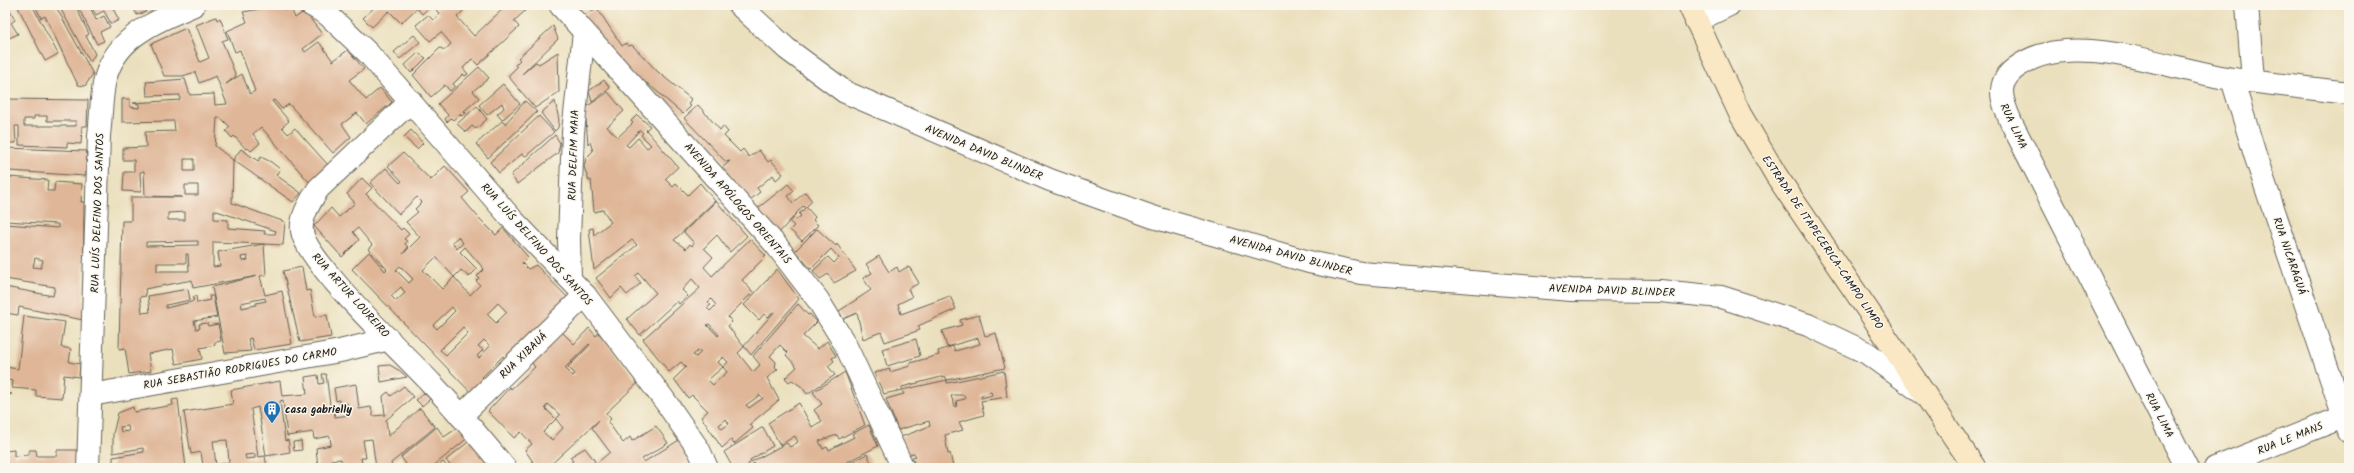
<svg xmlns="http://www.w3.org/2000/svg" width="2354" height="473" viewBox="0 0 2354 473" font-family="Kalam,sans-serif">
  <rect width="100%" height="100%" fill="#fbf7ec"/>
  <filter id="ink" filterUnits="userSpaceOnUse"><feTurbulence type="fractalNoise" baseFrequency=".025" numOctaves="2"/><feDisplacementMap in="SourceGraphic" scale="8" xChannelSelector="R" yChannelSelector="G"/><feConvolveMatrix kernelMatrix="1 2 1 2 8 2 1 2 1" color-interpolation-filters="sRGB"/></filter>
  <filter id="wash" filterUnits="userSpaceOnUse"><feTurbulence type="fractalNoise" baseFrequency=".012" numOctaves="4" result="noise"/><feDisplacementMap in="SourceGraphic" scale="16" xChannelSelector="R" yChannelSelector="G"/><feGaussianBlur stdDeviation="0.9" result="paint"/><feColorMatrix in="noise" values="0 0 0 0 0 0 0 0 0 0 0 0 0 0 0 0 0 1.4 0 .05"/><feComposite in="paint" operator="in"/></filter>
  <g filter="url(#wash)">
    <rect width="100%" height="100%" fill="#ebe0be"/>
    <g id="blocks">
      <g fill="#dfb697" fill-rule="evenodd">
        <polygon points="5,5 8,5 15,20 11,23 18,34 5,40"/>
        <polygon points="17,5 32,5 58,54 45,61"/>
        <polygon points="35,5 55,5 93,74 85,86 78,85 45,16 41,18"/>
        <polygon points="62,5 75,5 89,34 86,36 95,54 90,62 59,6"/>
        <polygon points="77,5 89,5 96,20 104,16 110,27 100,32 104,41 97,44"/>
        <polygon points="90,5 111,5 119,20 111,24 104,11 96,15"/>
        <polygon points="113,5 124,5 116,9"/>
        <polygon points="132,5 143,5 146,12 137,15"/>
        <path d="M281,5L285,10L291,8L295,18L302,13L309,17L322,34L303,49L305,52L319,42L333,61L348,50L364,69L349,80L366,100L380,88L392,102L366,124L357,113L342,124L351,137L333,153L289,104L282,109L274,100L272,101L289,121L282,127L288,134L295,128L328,165L310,183L261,127L253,134L260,143L251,151L248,148L246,149L234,136L232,138L226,131L230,127L221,118H217L215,146L233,160L241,149L258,161L261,157L271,162L280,169L276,175L301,193L293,202L233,160L232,203L285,222L283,245L264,244L266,275L260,276L265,295L282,291L292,344L254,350L251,338L248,339L251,351L225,353L212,287L257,276L193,288L192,280L145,289L146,296L140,297L142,313L150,312L148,296L188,289L190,300L166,305V308L191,302L194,300L193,297L196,296L197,303L210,300L209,296H213L217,317L194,321L196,329L200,328L199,324L207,323L208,326L218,324L221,341L215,342V345L200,348L202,359L176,364L173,349L148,354L151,371L129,374L125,348L119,349L122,221H131V197H182L145,196L144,171L140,172L141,192L123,191L124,172H134V160H123V148L146,147L145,132L175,131L174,121L122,122V99H130V107L139,108V104L133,103L180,100V95L147,96L146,82L185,79L190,95L214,94L215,105L227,104L216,76L199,83L195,72L183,76H164L151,44L186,28L200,62L209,58L196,25L216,17L217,20L220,18L228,39L222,41L236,76L226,84L242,74L250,94L255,91L240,50L235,52L227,31L247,22L243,12ZM184,159H194V171H184ZM185,185H198V195H185ZM214,210L276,231L275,234H264L265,231L228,228V220L214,219ZM185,212V220H168V213ZM198,241V245L146,246V242ZM213,242L264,244L218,252L220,266L213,267ZM186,254H188L189,271H157V263H186ZM247,256L248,260L242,261L241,257ZM265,298L266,301L256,303V305L242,308L241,303Z"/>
        <polygon points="377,5 432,5 422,14 417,8 401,23 389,11 372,27 363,18"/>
        <polygon points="442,5 469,5 457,17 474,36 507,5 522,5 526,10 514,21 519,27 478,65 472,59 463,68 468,74 465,76 463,74 453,84 455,86 450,91 445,85 431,97 413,75 440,48 445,50 451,44 441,32 430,41 416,25 428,15 433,20 440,14 436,10"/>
        <polygon points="597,8 622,46 626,43 628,46 632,45 658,72 691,99 688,104 691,106 683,114 647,83 644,86 607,49 584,15"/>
        <polygon points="553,26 558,39 522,74 536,62 539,64 558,52 559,92 535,108 508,76 517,67 515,65 520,60 518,58"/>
        <polygon points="414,35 420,42 400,59 394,52"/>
        <polygon points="418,53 426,58 411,73 405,65"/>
        <polygon points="479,67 489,78 473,91 479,98 464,111 466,113 462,116 460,114 453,120 451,118 447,122 445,119 448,115 438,104"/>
        <polygon points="604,80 610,88 592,102 589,91"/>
        <polygon points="503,84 520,104 502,120 497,114 504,108 502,103 487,115 479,105"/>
        <path d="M608,92L624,111L607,127L618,137L633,123L631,121L637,115L650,126L646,130L678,167L665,179L673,187L676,183L688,195L700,183L715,201L674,240L686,249L690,244L692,246L694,243L684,232L716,201L747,236L730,252L717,235L704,248L713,257L704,267L712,276L750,239L766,256L742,280L753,292L728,317L732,322L728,326L744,347L738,353L753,372L760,365L753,356L798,304L808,315L810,314L817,322L803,336L818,349L827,341L836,356L832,358L834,361L828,366L835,375L807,394L802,387L792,380L789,382L785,378L797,367L786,355L788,353L780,345L770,356L776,362L775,368L778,369L767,378L779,400L750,424L753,428L734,444L731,440L722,448L701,417L708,411L692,395L688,398L674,379L686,367L681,362L669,372L643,339L700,288L692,279L682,290L688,296L679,304L677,301L640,335L627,319L656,293L639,273L635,276L641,283L627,295L621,288L611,298L596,278L637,245L632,240L594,270L589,229L593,228L594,235L611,222L603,210L594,212L591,180L589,181L584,167L586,158L593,151L590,142L588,144L585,108ZM640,130L643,133L641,135L651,145L647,148L638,138L629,147L626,145ZM711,299L716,305L710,311L707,308L711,305L708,302ZM709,324L719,335L718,336L707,325ZM699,350L701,352L696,357L693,355ZM723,357L728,362L723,367L727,372L713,385L708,380L723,367L718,362ZM760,395L763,398L749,408L746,405ZM726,419L729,424L722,429L719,425Z"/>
        <path d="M5,99L88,100L87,126H82L81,144L67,143V147L19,145V126H15L16,143H5ZM34,116H47V121H76V126H24V119H34Z"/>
        <polygon points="525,101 537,112 488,158 476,144 502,121 505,124"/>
        <polygon points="555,101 559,120 558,128 555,131 541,113"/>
        <polygon points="698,105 720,130 723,126 728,132 724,136 740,152 743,149 749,157 759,150 768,162 771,160 783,174 776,180 773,175 757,188 760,192 750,200 722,168 730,161 726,162 684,118"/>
        <polygon points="477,106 487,119 476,129 472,126 466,132 457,124"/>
        <polygon points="539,116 554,132 526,156 522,154 499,173 490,162"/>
        <polygon points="411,130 423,143 417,149 404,137"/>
        <polygon points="555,135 560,143 558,153 517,184 511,175"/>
        <path d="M5,148L87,151L85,176L10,171L9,177L48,180L47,191H54L55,182L82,184L81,202H84L83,320L19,307L18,315L5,313V287L53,296L55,287L5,279V224L58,228V224L5,221V170L7,171L8,159H5ZM35,258L43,260L41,268L33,267Z"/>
        <path d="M403,153L431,180L445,166L469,192L462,198L478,217L496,235L503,228L528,257L522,263L528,269L536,265L570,300L507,361L503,356L482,377L484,379L476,398L352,269L369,252L385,271L387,269L368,249L372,245L358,228L353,232L359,240L342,257L314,226L331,208L339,217L355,203L347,194L362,178L372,188L366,194L401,230L403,228L409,234L404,239L407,241L405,244L408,247L403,254L420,237L406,222L418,212L415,209L422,202L417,197L399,214L370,183L386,168L400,183L402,181L388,166ZM458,237L463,243L457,249L452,242ZM465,247L484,269L477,276L479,278L476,281L480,285L470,295L454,277L442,289L423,270L436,257L454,277L461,270L469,277L477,269L460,252ZM400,266L413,279L409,283L396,270ZM401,287L405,293L396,301L391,296ZM498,303L507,312L496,323L487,314ZM452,307L455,311L437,329L433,325ZM463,327L468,333L446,355L440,350ZM484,340L490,346L479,358L477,356L483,350L478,346Z"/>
        <polygon points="788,184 794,191 788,196 793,203 805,192 812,201 806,207 815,217 813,220 818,225 802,241 790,230 794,226 790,222 795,217 797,219 801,216 799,214 805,208 803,206 779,233 757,209"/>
        <polygon points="817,229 836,246 837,244 856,271 834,283 828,274 820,279 813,271 828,257 834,263 839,258 831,249 811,269 795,251"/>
        <polygon points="879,256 889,272 897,267 899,272 907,267 910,268 919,283 908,289 912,297 898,304 901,314 950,296 956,309 918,326 920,330 885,342 881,332 863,339 857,313 843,319 839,311 871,290 863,278 872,273 866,264"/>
        <polygon points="302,267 306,291 310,290 315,317 327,315 331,337 300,342 283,271"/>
        <polygon points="777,269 799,299 751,355 744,346 775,311 768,317 764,314 759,320 744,305"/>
        <path d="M979,315L985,336L996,333L1005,368L947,380V383L1004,371L1007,397L981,401L984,415L959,422L963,430L945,435L948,454L950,453L953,467L916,468L912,457L916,456L914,453L908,455L901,437L930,426L929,421L898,430L886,399L904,394L902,390L884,394L874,373L890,369V372L910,366V363L939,355L938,351L953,346L955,351L980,344L978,338L947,347L942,331L962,325L960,320ZM945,376L947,380L902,390V387ZM991,392L992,395L981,398V395ZM955,395H964L965,399L956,401L957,406L955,407L951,396Z"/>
        <polygon points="24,316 65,322 61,347 71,349 69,362 80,364 79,377 64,375 62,398 36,396 36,390 12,388 13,381 8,380 7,382 5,382 5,367 18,369"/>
        <path d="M589,328L596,336L599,333L638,383L606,413L611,419L608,422L623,443L630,437L632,441L656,426L668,443L642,459L644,462L679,440L697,468H591L610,452L592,428L599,420L547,468H537L525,450L532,444L521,432L514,438L488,411L510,387L511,389L535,367L532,363L562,332L574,344ZM589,344L590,345L568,367L575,374L573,376L565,368ZM548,404L560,415L556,419L545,408ZM556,419L563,428L552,440L543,432Z"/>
        <polygon points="916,339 920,356 887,366 882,349"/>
        <polygon points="390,365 400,371 407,377 381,382 379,366"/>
        <polygon points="845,372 865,425 839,439 837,435 819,441 823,449 827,447 829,450 854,437 852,434 869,425 878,446 835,468 753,468 756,466 754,463 752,465 750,463 748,464 750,468 733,468 724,452 763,427 773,446 750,460 751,462 787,443 790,447 798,442 795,436 780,445 768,423 799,403 812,427 822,421 814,410 822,404 813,392"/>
        <path d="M322,374H326L331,412L334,411L335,417L349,415L347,403L340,404L339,400L336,401L334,388L356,384L359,409L371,407L373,416L385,415L383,396L388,392L391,396L404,386L413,397L386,420L388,436L420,408L435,427L391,463L392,468H376L372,439L363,440L366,458H361L363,468H342L341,459L331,460L332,468H318L316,448L331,445L330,436L314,439L313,432L287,436L283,400L280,401L285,441L288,440L290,452L266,456L258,407L251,409L258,457L265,456L267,468H199L203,466L201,452L191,454L184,412L233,404L231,390L280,381L282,396L307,394L305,377L318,375L319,384L324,383ZM227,440L229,462L216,465L213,441ZM255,454V458L246,459L245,455Z"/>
        <polygon points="5,393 12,394 9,395 7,400 5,400"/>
        <polygon points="424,393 430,399 422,406 416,400"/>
        <path d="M178,399L186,468H180L179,465L161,468H113V457L144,452L143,448L113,453V434L118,413L133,407L134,412L173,405L172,400ZM128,426L129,431L121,432L120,427Z"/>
        <polygon points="437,427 444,437 459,427 470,436 431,468 400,468 406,464 401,457"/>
        <polygon points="472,439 491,468 452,468 446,460"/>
        <polygon points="301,441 302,450 294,451 293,442"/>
        <polygon points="585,448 595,461 587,468 563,468 573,461 570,457"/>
        <polygon points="14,450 14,456 29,455 29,450 36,450 37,456 57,456 57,450 79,450 78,466 5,468 5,451"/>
        <polygon points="867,454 874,468 839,468"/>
        <polygon points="443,462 448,468 435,468"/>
      </g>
    </g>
  </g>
  <g filter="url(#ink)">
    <use href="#blocks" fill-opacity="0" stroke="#646155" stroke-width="1"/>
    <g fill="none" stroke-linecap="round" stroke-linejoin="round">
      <g stroke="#646155" stroke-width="24">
        <g id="minor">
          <polyline points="311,5 328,15 368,53 511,218 585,295 665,401 699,450 707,468"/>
          <polyline points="560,5 776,245 818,300 845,344 903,468"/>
          <polyline points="739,5 787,49 845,92 1050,180 1153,217 1309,262 1361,273 1571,290 1660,291 1721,297 1808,325 1867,353 1924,394"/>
          <polyline points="2247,5 2253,80"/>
          <polyline points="1696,21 1729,5"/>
          <polyline points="2232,79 2256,158 2349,432"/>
          <path d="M411,101L318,189C311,201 300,217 302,231C305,261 406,356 431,383C457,410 481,439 505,468"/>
          <polyline points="570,278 569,239 573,132 584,32"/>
          <polyline points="91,395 340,351 389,339"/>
          <polyline points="461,416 585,295"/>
          <path d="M88,468L99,136C101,119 101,101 104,84C113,37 155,22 194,5"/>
          <path d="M2187,468L2011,122C2001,99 1994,81 2020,65C2074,29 2171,70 2232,79C2271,84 2310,88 2349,93"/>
          <polyline points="2215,468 2343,417"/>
        </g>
      </g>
      <g stroke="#646155" stroke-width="24">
        <polyline id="secondary" points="1689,5 1740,114 1776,175 1975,468"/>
      </g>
      <use href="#minor" stroke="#fff" stroke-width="22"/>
      <use href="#secondary" stroke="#fae7c3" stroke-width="22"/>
    </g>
  </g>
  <defs>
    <g id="building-pin" transform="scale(0.9)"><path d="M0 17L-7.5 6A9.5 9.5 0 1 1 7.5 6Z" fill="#1f6fb2" stroke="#fbf7ec"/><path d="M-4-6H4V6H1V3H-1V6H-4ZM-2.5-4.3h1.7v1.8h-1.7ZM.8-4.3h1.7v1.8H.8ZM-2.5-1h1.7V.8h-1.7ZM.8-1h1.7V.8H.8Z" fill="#fff"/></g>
  </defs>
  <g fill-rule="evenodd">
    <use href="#building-pin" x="272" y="409"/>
  </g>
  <g text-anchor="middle" stroke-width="3" stroke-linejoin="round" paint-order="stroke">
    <g font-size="11" fill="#1c1c1c" stroke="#fbf7ec">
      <text transform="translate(2014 126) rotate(65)" y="4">RUA LIMA</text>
      <text transform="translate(984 152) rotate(23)" y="4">AVENIDA DAVID BLINDER</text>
      <text transform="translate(573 155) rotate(-88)" y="4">RUA DELFIM MAIA</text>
      <text transform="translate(738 203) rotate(49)" y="4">AVENIDA APÓLOGOS ORIENTAIS</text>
      <text transform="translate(97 213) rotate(-88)" y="4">RUA LUÍS DELFINO DOS SANTOS</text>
      <text transform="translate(1823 242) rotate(56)" y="4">ESTRADA DE ITAPECERICA-CAMPO LIMPO</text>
      <text transform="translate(537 244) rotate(48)" y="4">RUA LUÍS DELFINO DOS SANTOS</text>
      <text transform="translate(1291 255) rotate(15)" y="4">AVENIDA DAVID BLINDER</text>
      <text transform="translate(2290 256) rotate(71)" y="4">RUA NICARAGUÁ</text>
      <text transform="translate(1612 290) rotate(2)" y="4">AVENIDA DAVID BLINDER</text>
      <text transform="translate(351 295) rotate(48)" y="4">RUA ARTUR LOUREIRO</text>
      <text transform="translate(523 355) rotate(-44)" y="4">RUA XIBAUÁ</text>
      <text transform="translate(240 368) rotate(-10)" y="4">RUA SEBASTIÃO RODRIGUES DO CARMO</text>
      <text transform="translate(2160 415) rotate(63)" y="4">RUA LIMA</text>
      <text transform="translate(2290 438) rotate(-22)" y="4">RUA LE MANS</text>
    </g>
    <g font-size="11" font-weight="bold" fill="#1c1c1c" stroke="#fbf7ec" text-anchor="start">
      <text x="285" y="413">casa gabrielly</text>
    </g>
  </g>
  <rect width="2354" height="473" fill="none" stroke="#fbf7ec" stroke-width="20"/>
</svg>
